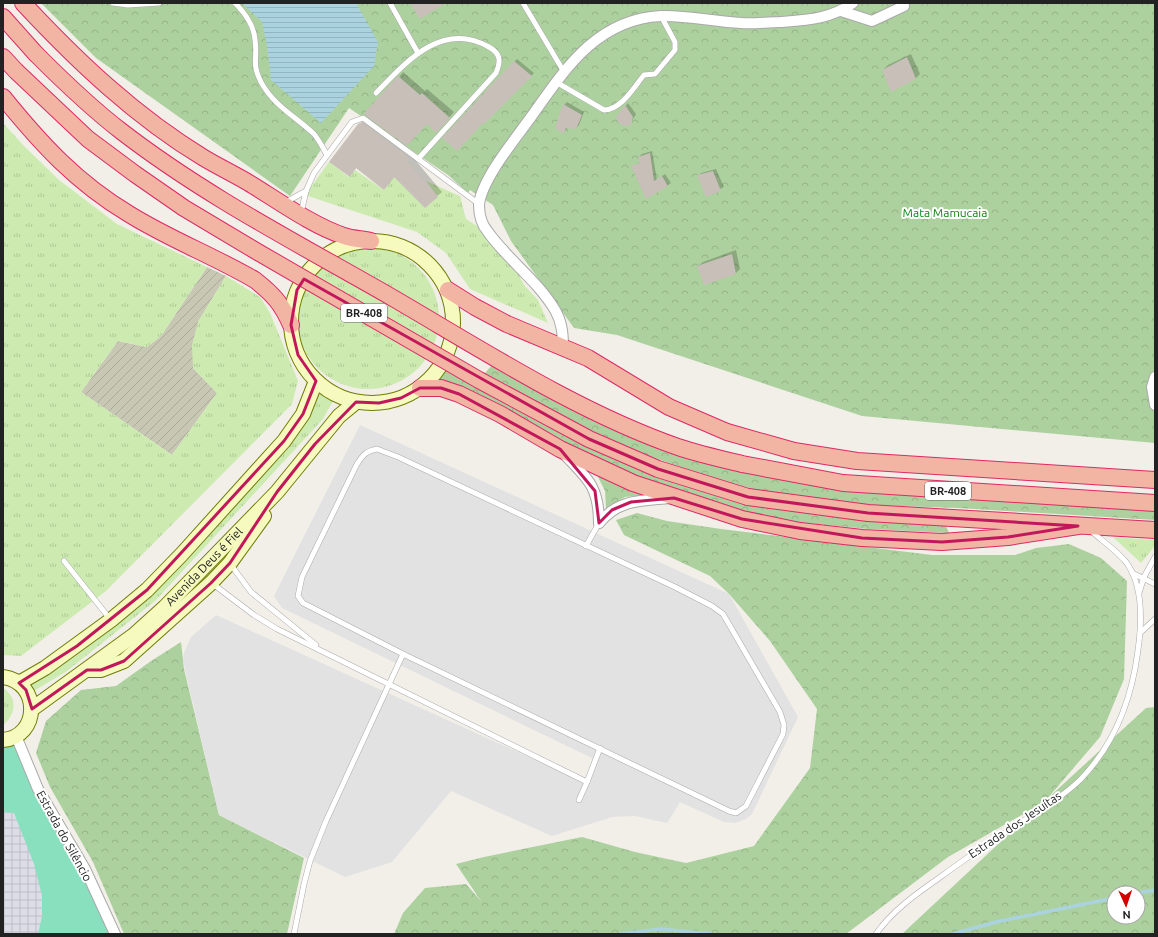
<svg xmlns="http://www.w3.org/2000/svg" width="1158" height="937" viewBox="0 0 1158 937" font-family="Ubuntu,sans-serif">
  <defs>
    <pattern id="construction-furrows" width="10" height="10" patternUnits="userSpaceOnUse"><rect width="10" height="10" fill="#c7c7b4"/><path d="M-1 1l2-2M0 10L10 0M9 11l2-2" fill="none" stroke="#abab9a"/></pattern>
    <pattern id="grass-tufts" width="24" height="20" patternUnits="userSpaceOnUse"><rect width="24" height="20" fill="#cdebb0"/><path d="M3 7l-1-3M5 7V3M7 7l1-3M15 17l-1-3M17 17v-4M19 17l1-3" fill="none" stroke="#b0c997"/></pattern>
    <pattern id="forest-crowns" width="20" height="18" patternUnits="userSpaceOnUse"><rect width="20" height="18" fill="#add19e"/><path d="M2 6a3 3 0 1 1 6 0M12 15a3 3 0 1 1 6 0" fill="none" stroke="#95b388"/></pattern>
    <pattern id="plaza-grid" width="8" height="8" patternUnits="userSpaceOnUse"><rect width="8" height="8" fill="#dddde8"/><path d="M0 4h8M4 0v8" fill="none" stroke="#bdbdc7"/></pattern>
    <pattern id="water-rules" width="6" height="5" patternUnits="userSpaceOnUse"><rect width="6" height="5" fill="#aad3df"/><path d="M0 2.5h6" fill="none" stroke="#92b5bf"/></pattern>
  </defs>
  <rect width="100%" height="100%" fill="#f2efe9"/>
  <polygon fill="url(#construction-furrows)" points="207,267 226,276 198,322 193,368 217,393 172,455 81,392 118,341 147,347 161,336"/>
  <g fill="url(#grass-tufts)">
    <polygon points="3,123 24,146 59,180 117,224 207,267 161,336 147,347 118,341 81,392 172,455 217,393 193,368 192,345 198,322 226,276 260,297 270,313 298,381 292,404 106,591 21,656 3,655"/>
    <polygon points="329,162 349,177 355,170 384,190 394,177 438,197 426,181 460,196 466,219 488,233 509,255 524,285 538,300 548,323 470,289 446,253 417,232 305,195"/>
    <circle cx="368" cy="318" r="71"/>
    <polygon points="317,391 333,401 323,419 155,601 67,671 29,694 20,678 119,613 290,438 313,408"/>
    <polygon points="1113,537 1155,540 1155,546 1141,563"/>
    <path d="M3,688C18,697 16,715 3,725Z"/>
  </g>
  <g fill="url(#forest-crowns)" fill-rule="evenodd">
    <polygon points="41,3 1155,3 1155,443 862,416 617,335 574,328 511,241 493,205 470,190 468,193 448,175 349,108 290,196 96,58"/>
    <polygon points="493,364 703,461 1155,508 1155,520 958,508 838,504 767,493 706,476 641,453 575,423 485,373"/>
    <polygon points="447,366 697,486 944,521 949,533 868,529 796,522 725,508 605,464 437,378"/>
    <polygon points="596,473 650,495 625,497 606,508 605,491"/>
    <path d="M637,513L667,521L721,529L932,555H1015L1036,548L1069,544L1101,558L1127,581L1124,679L1100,737L1047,799L1146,708L1155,707V934H902L1041,804L948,857L846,934H394L403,913L425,888L466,884L481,901L456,864L484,857L582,837L635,852L686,863L754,846L810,768L817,709L770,641L729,594L710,576L624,535L616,520ZM1114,893H1138V917H1114Z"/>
    <polygon points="181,642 184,669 219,815 304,858 287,934 124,934 93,862 50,787 36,753 46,721 81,690 116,686 151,661"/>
  </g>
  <polygon fill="#88e0be" points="16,736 115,934 3,934 3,740"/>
  <polygon fill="#e2e2e2" points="360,425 729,594 798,717 752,814 746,819 735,823 724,822 680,802 667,823 635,816 612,817 552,836 451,791 392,862 345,877 219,815 183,661 184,653 191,637 216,615 586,783 596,760 282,608 274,596"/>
  <polygon fill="url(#plaza-grid)" points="3,812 14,813 34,864 42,896 42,916 38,934 3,934"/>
  <polygon fill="url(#water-rules)" points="242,3 356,3 378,42 374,66 321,123 271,80 267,46 262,22"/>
  <g fill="#0003">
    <polygon points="911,54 920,74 915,79 883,70 888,65"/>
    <polygon points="517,59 534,73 484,123 444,138"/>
    <polygon points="403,72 425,91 427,89 454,112 441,127 399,77"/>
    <polygon points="567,102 584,112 579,125 576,128 568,127 564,133 564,105"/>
    <polygon points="628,103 636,114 630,124 617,117"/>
    <polygon points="364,120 411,155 442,192 437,196 395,176 389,184 357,167 349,176 359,125"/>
    <polygon points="652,151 657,180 665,174 671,183 646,198 632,167 641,162 639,157 642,154"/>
    <polygon points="716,169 724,187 707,195 698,176 701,173"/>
    <polygon points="736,250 740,269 736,273 698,266 703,262"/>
  </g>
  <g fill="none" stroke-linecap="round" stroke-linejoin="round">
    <g stroke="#aad3df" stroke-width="3.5">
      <polyline points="1138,893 1155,890"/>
      <polyline points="620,934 661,929 711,934"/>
      <polyline points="953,934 996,922 1114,898"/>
    </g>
  </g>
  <g fill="#c7bfb8">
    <polygon points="410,3 446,3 420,19"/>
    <polygon points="907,57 916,79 891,92 882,70"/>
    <polygon points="514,61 532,76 484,124 483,123 457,151 442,138"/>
    <polygon points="398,76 420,95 422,93 450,118 436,133 427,124 407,146 365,115 365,112"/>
    <polygon points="563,104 582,115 576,129 566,128 564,134 555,128"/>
    <polygon points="625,105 633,117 631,125 623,126 618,122 616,117"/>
    <polygon points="362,122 409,158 407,161 438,197 425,208 394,177 384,190 356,168 350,177 329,162 358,124"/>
    <polygon points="650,153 654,181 662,176 668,186 646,199 631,166 640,163 638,157"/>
    <polygon points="713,171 721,191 706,197 697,175"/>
    <polygon points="732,254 736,274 704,285 697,266"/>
  </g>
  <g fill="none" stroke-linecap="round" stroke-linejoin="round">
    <g stroke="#a9a9a9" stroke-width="6">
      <g id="service">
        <polyline points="113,3 128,5 159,3"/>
        <path d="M235,3C245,13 254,25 255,40C258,59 251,62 261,82C273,105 296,117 314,134C319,140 323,148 327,155"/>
        <polyline points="390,3 418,53"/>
        <polyline points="523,3 564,72"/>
        <path d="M556,82L604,110C621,110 634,87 644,75L655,74L675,50V42L661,16"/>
        <path d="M376,93C406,62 442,20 489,47C501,54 501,61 496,73L418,159"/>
        <polyline points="284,203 306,191"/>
        <polyline points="301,213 306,191 314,173 352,122 363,118 479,204"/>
        <path d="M377,449L398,457L675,587L712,606L723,614L780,712L784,725L783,734L746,806L736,813L729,811L403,654L303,603L298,596L302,577L357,464C363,455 366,451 377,449Z"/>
        <polyline points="586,546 599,523"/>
        <polyline points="64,561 110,619"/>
        <polyline points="231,565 251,592 316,645"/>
        <polyline points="1132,573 1155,584"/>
        <polyline points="213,584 254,615 277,629 587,782 600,748"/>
        <polyline points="1139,593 1144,577 1155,557"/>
        <polyline points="1140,633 1155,619"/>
        <polyline points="579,800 587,782"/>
        <polyline points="294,934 304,884 310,861 326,821 403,654"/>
        <path d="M876,934C892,911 916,894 939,878C961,862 983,846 1006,832C1031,815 1058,801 1080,780C1114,745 1132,698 1138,650C1142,622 1144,586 1126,562C1116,550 1101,540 1090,530"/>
      </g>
    </g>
    <g stroke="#a9a9a9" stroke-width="12">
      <g id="minor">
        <polyline points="841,11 872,21 904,6"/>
        <path d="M563,348C563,334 562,322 555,310C537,280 508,260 488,232C482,225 479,215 479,205C481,180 516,138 531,117C565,69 597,19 661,16C687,15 715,22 741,23C754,24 767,22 780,22C806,20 831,19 853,3"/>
        <polyline points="1155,377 1152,387 1155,405"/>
        <path d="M565,455C588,479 599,487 599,523"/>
        <path d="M599,523C619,499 641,501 670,498"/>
        <polyline points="16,736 38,789 85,869 115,934"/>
      </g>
    </g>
    <g stroke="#707d05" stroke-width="16">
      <g id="secondary">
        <circle cx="372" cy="322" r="81"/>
        <polyline points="87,670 101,670 124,661 211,583 230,563 264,516"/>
        <path d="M3,677C41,682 40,737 3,740"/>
        <polyline points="19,683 45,668 111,620 147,590 182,554 284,441 303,414 316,381"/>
        <path id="s1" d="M32,709L134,635L165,607L277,492L339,416L356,402"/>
      </g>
    </g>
    <g stroke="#dc2a67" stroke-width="18">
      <g id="trunk">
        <path d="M23,3C77,61 136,117 204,158C219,167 234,174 249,183C277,200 313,226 344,236C352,239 362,239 371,241"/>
        <polyline points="3,17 36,54"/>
        <polyline points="3,57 16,71"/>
        <path d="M3,97C41,144 77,183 129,214C169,239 214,256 255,280C273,294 282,304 291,325"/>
        <polyline points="448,290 475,307 507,324 588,358 669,407 727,432 794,451 857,461 1155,480"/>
        <polyline points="420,388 441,388 459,394 500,414 560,449 633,483 742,519 800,531 862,538 942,542 1008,537 1078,526"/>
        <polyline points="742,464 843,483 1155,503"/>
        <polyline points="748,497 868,513 1155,530"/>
      </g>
    </g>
    <use href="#service" stroke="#fff" stroke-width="5"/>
    <use href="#minor" stroke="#fff" stroke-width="10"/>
    <use href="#secondary" stroke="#f7fabf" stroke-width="14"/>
    <use href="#trunk" stroke="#f2b4a3" stroke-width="16"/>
    <g stroke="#dc2a67" stroke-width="18" stroke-linecap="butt">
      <g id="trunk-bridge">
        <path d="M36,54C63,81 91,108 121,131C205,196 301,245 393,298C484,351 578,412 678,447C699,454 721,459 742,464"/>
        <polyline points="16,71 88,139 135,174 184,208 256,251 479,380 589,439 658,469 748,497"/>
      </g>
    </g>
    <use href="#trunk-bridge" stroke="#f2b4a3" stroke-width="16"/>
  </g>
  <path fill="none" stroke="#c2185b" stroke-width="3" stroke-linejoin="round" d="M304,279L589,439L658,469L748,497L868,513L1078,526L1008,537L942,542L862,538L742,519L674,498L631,502L612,510L599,523L595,491L560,449L459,394L441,388H420L401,398L379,403L356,402L315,444L277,492L230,563L211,583L124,661L101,670H87L32,709L26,690L19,683L77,646L147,590L284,441L303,414L316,381L298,355L291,325L297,290Z"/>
  <g text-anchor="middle" stroke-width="4" stroke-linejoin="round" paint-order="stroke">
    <g fill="#fff" stroke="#646464" stroke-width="1">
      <rect x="341" y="304" width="46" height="18" rx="3"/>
      <rect x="925" y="482" width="46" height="18" rx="3"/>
    </g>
    <g font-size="11" font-weight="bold" fill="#222">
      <text x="364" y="317">BR-408</text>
      <text x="948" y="495">BR-408</text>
    </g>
    <g font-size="12" fill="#0c8416" stroke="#fff">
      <text x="945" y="217">Mata Mamucaia</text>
    </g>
    <g font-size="12" fill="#222" stroke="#fff">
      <text dy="4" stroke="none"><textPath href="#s1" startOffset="224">Avenida Deus é Fiel</textPath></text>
      <text transform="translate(1015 825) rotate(-34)" y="4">Estrada dos Jesuítas</text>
      <text transform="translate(64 836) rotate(61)" y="4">Estrada do Silêncio</text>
    </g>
  </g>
  <rect width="1158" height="937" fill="none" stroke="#222222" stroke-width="8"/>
  <g transform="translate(1126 905) rotate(177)"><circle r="19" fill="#ffffff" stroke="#a7a7a7"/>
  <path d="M0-3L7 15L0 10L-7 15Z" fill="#d40000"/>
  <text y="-6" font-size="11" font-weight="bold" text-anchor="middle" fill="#222222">N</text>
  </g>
</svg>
